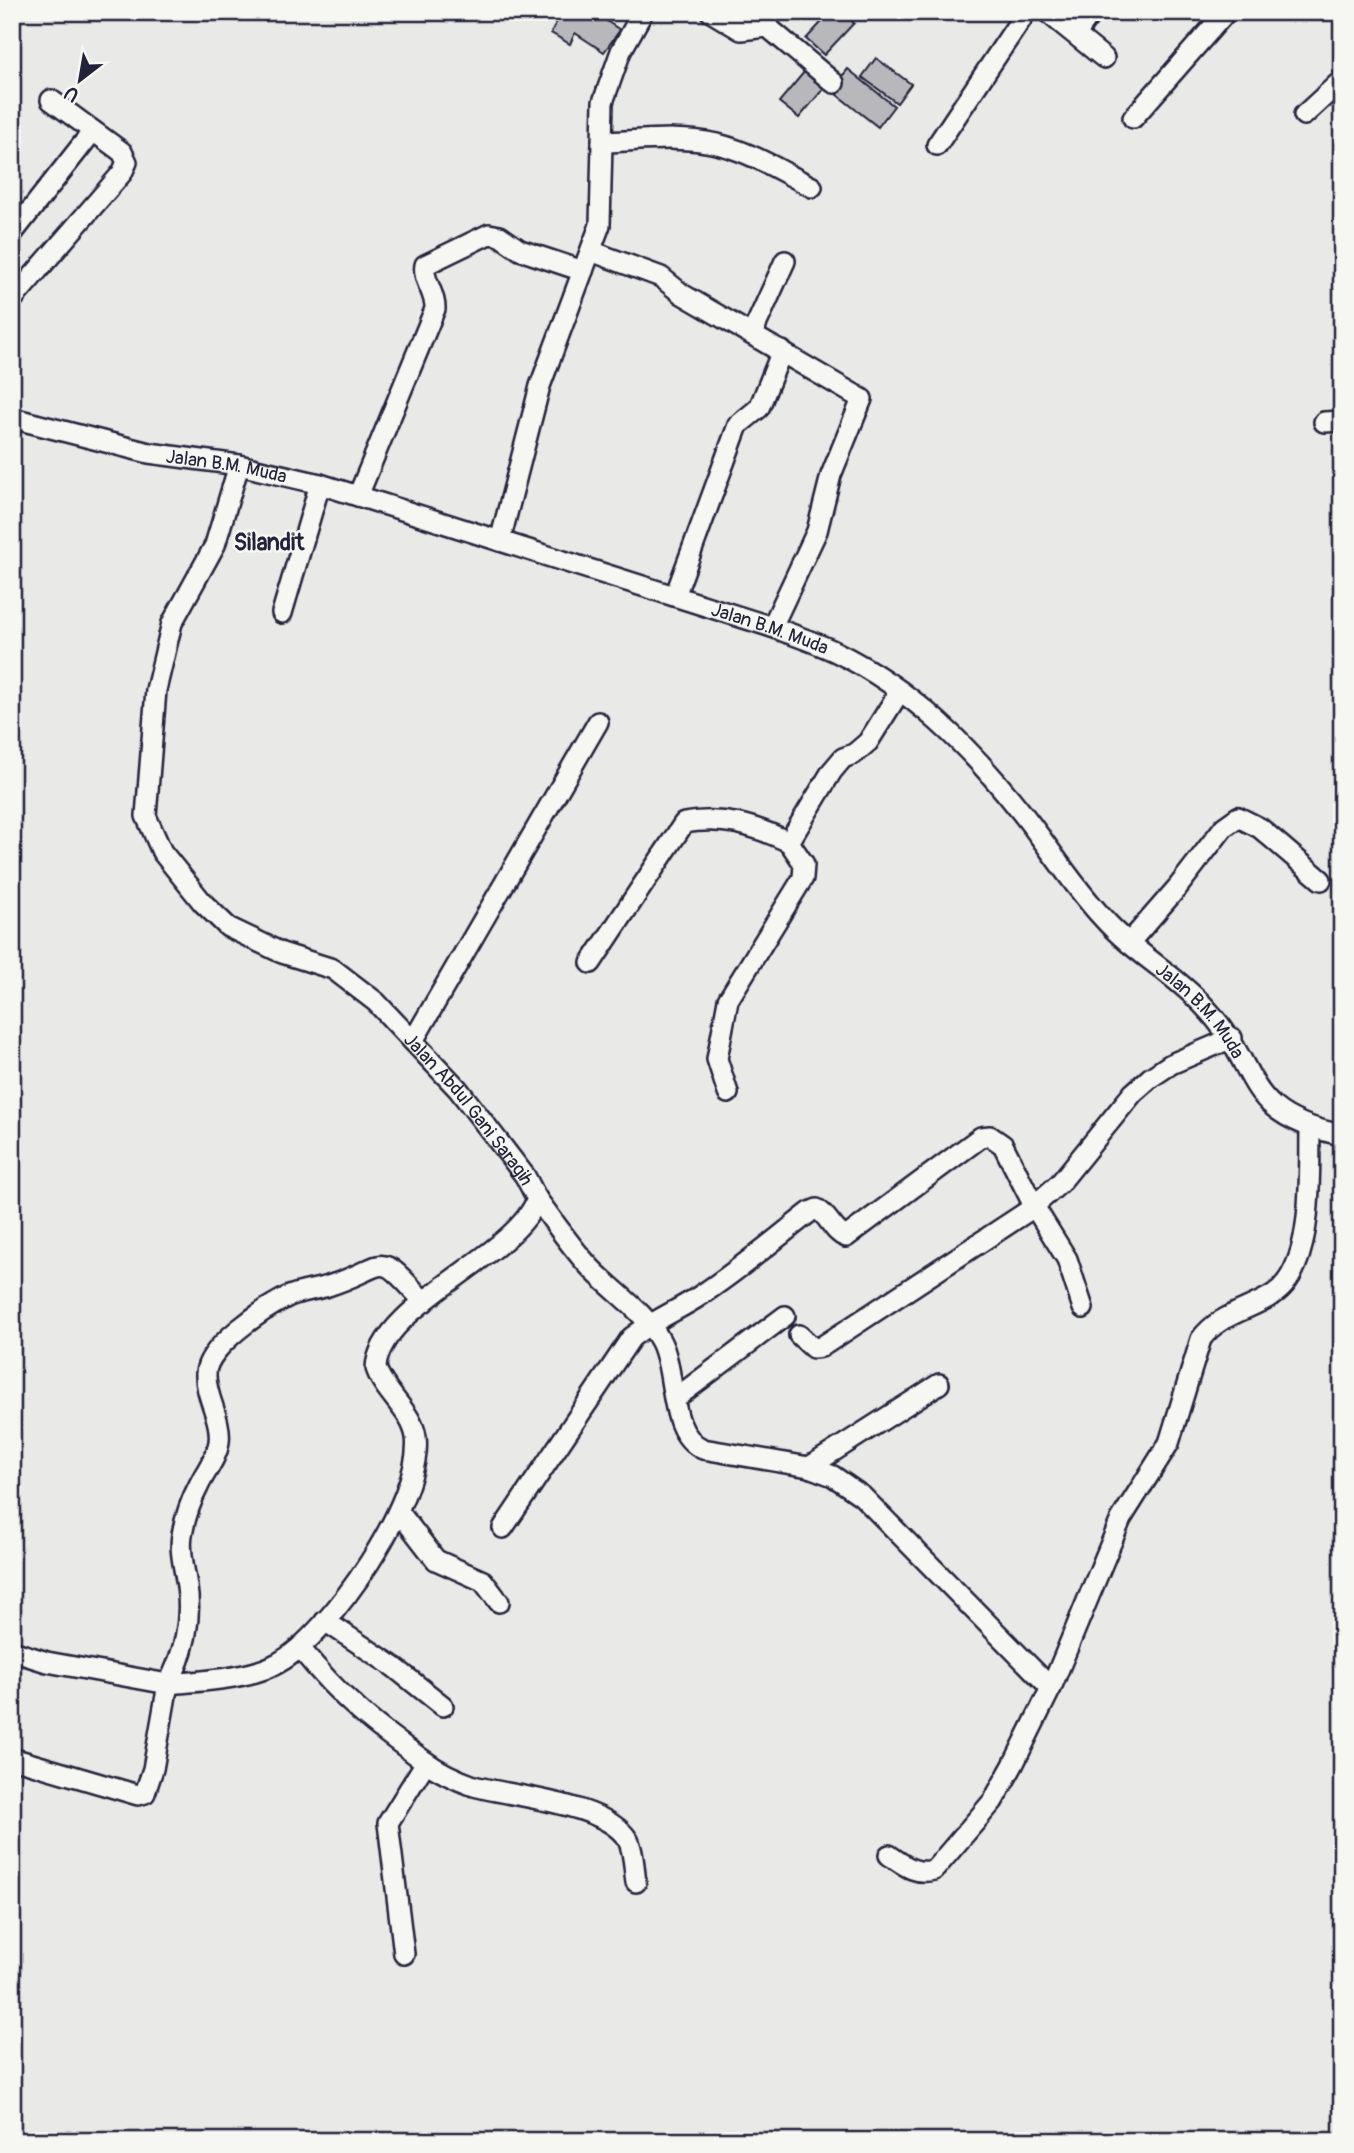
<svg xmlns="http://www.w3.org/2000/svg" width="1354" height="2153" viewBox="0 0 1354 2153" font-family="Pangolin,sans-serif">
  <rect width="100%" height="100%" fill="#e9e9e7"/>
  <filter id="ink" filterUnits="userSpaceOnUse"><feTurbulence type="fractalNoise" baseFrequency=".0143" numOctaves="2"/><feDisplacementMap in="SourceGraphic" scale="14" xChannelSelector="R" yChannelSelector="G"/><feConvolveMatrix kernelMatrix="1 2 1 2 8 2 1 2 1" color-interpolation-filters="sRGB"/></filter>
  <g filter="url(#ink)">
    <g fill="#b8b8bc" stroke="#22223b" stroke-width="2">
      <polygon points="540,12 561,12 556,22"/>
      <polygon points="561,12 593,12 620,30 604,52 575,33 570,44 551,33"/>
      <polygon points="831,12 842,12 854,23 824,55 806,39"/>
      <polygon points="876,58 911,84 897,103 862,77"/>
      <polygon points="848,69 894,106 878,127 831,90"/>
      <polygon points="805,71 825,87 799,118 779,102"/>
    </g>
    <g fill="none" stroke-linecap="round" stroke-linejoin="round">
      <g stroke="#22223b" stroke-width="24">
        <g id="minor">
          <polyline points="711,12 741,30 766,27 770,29 834,83"/>
          <polyline points="1047,12 1104,58"/>
          <polyline points="1076,34 1092,12"/>
          <polyline points="1304,115 1342,80"/>
          <polyline points="1133,118 1226,12"/>
          <path d="M602,142C639,141 680,135 717,144C751,152 781,171 812,187"/>
          <polyline points="937,145 1026,12"/>
          <polyline points="12,234 93,131"/>
          <polyline points="591,251 661,277 682,294 862,399 831,475 817,531 772,627"/>
          <polyline points="12,300 122,173 127,162 122,152 51,100"/>
          <polyline points="752,334 785,261"/>
          <path id="s1" d="M12,418L149,453L239,465L320,484L772,627C793,635 815,642 836,652C912,689 970,747 1022,813C1049,847 1073,886 1103,918C1132,951 1173,973 1203,1005C1264,1068 1237,1114 1342,1135"/>
          <polyline points="1324,422 1342,421"/>
          <path id="s2" d="M239,465L215,545L172,623L156,690L146,816L162,852L203,903L228,927L282,953L333,969L376,1002L458,1089L525,1176L537,1199C516,1257 379,1305 376,1368C384,1393 412,1411 416,1437C424,1498 330,1635 278,1663C250,1679 200,1681 168,1684C184,1655 192,1620 187,1587C185,1570 179,1552 182,1535C185,1518 191,1500 199,1485C206,1470 217,1458 219,1442C222,1418 205,1397 206,1374C206,1347 264,1309 287,1297C300,1291 315,1290 328,1286C391,1266 374,1246 424,1302"/>
          <path d="M358,496L435,309C436,293 422,280 425,265L489,234L500,236L520,250L583,271"/>
          <polyline points="500,541 540,386 600,225 603,102 621,51 643,12"/>
          <polyline points="675,596 738,425 759,408 782,351"/>
          <polyline points="282,613 320,484"/>
          <polyline points="1129,943 1177,888 1224,827 1238,817 1260,828 1321,880"/>
          <path d="M591,963L684,823C723,816 753,825 789,842"/>
          <polyline points="413,1041 598,722"/>
          <polyline points="728,1093 717,1059 728,1000 803,878 804,864 789,842 832,771 843,758 854,754 868,742 900,691"/>
          <path d="M537,1199C553,1220 569,1244 587,1264C610,1290 645,1310 661,1342C677,1374 667,1433 703,1449L809,1467L833,1476L862,1496L1051,1688"/>
          <polyline points="799,1335 813,1348 821,1347 1028,1211 1060,1183 1133,1093 1150,1078 1171,1064 1232,1038"/>
          <polyline points="676,1398 785,1316"/>
          <polyline points="809,1467 939,1384"/>
          <polyline points="399,1512 436,1560 483,1581 499,1602"/>
          <path d="M503,1528L631,1338C651,1321 679,1310 701,1295C739,1270 774,1240 810,1212L817,1209C829,1216 833,1232 846,1237L981,1137L990,1136L1003,1145L1034,1206L1067,1259L1083,1308"/>
          <polyline points="325,1621 394,1667 443,1706"/>
          <path d="M301,1649C341,1699 375,1726 426,1762L388,1823L404,1954"/>
          <polyline points="12,1651 47,1662 168,1684 153,1769 145,1793 138,1795 12,1758"/>
          <path d="M426,1762C441,1773 457,1780 474,1786C514,1797 606,1803 628,1840C634,1851 634,1870 636,1882"/>
          <path d="M889,1855C904,1865 915,1875 934,1870L993,1801L1013,1765L1051,1688L1121,1519L1169,1443L1201,1339C1219,1314 1250,1310 1274,1294C1315,1267 1309,1172 1310,1129"/>
        </g>
      </g>
      <use href="#minor" stroke="#f6f6f2" stroke-width="19"/>
    </g>
  </g>
  <g text-anchor="middle" stroke-width="5" stroke-linejoin="round" paint-order="stroke">
    <g font-size="19" fill="#22223b" stroke="#f6f6f2">
      <text dy="7" stroke="none"><textPath href="#s1" startOffset="220">Jalan B.M. Muda</textPath></text>
      <text dy="7" stroke="none"><textPath href="#s1" startOffset="788">Jalan B.M. Muda</textPath></text>
      <text dy="7" stroke="none"><textPath href="#s1" startOffset="1374">Jalan B.M. Muda</textPath></text>
      <text dy="7" stroke="none"><textPath href="#s2" startOffset="817">Jalan Abdul Gani Saragih</textPath></text>
    </g>
    <g font-size="23" font-weight="bold" fill="#22223b" stroke="#f6f6f2">
      <text x="269" y="550">Silandit</text>
    </g>
  </g>
  <rect width="1354" height="2153" fill="none" stroke="#f6f6f2" stroke-width="42"/>
  <rect x="21" y="21" width="1312" height="2111" fill="none" stroke="#22223b" stroke-width="2.5" filter="url(#ink)"/>
  <g transform="translate(80 80) rotate(211)" stroke="#f6f6f2" stroke-width="5" paint-order="stroke">
  <path d="M0-5L12 26L0 18L-12 26Z" fill="#22223b"/>
  <text y="-10" font-size="19" font-weight="bold" text-anchor="middle" fill="#22223b">U</text>
  </g>
</svg>
